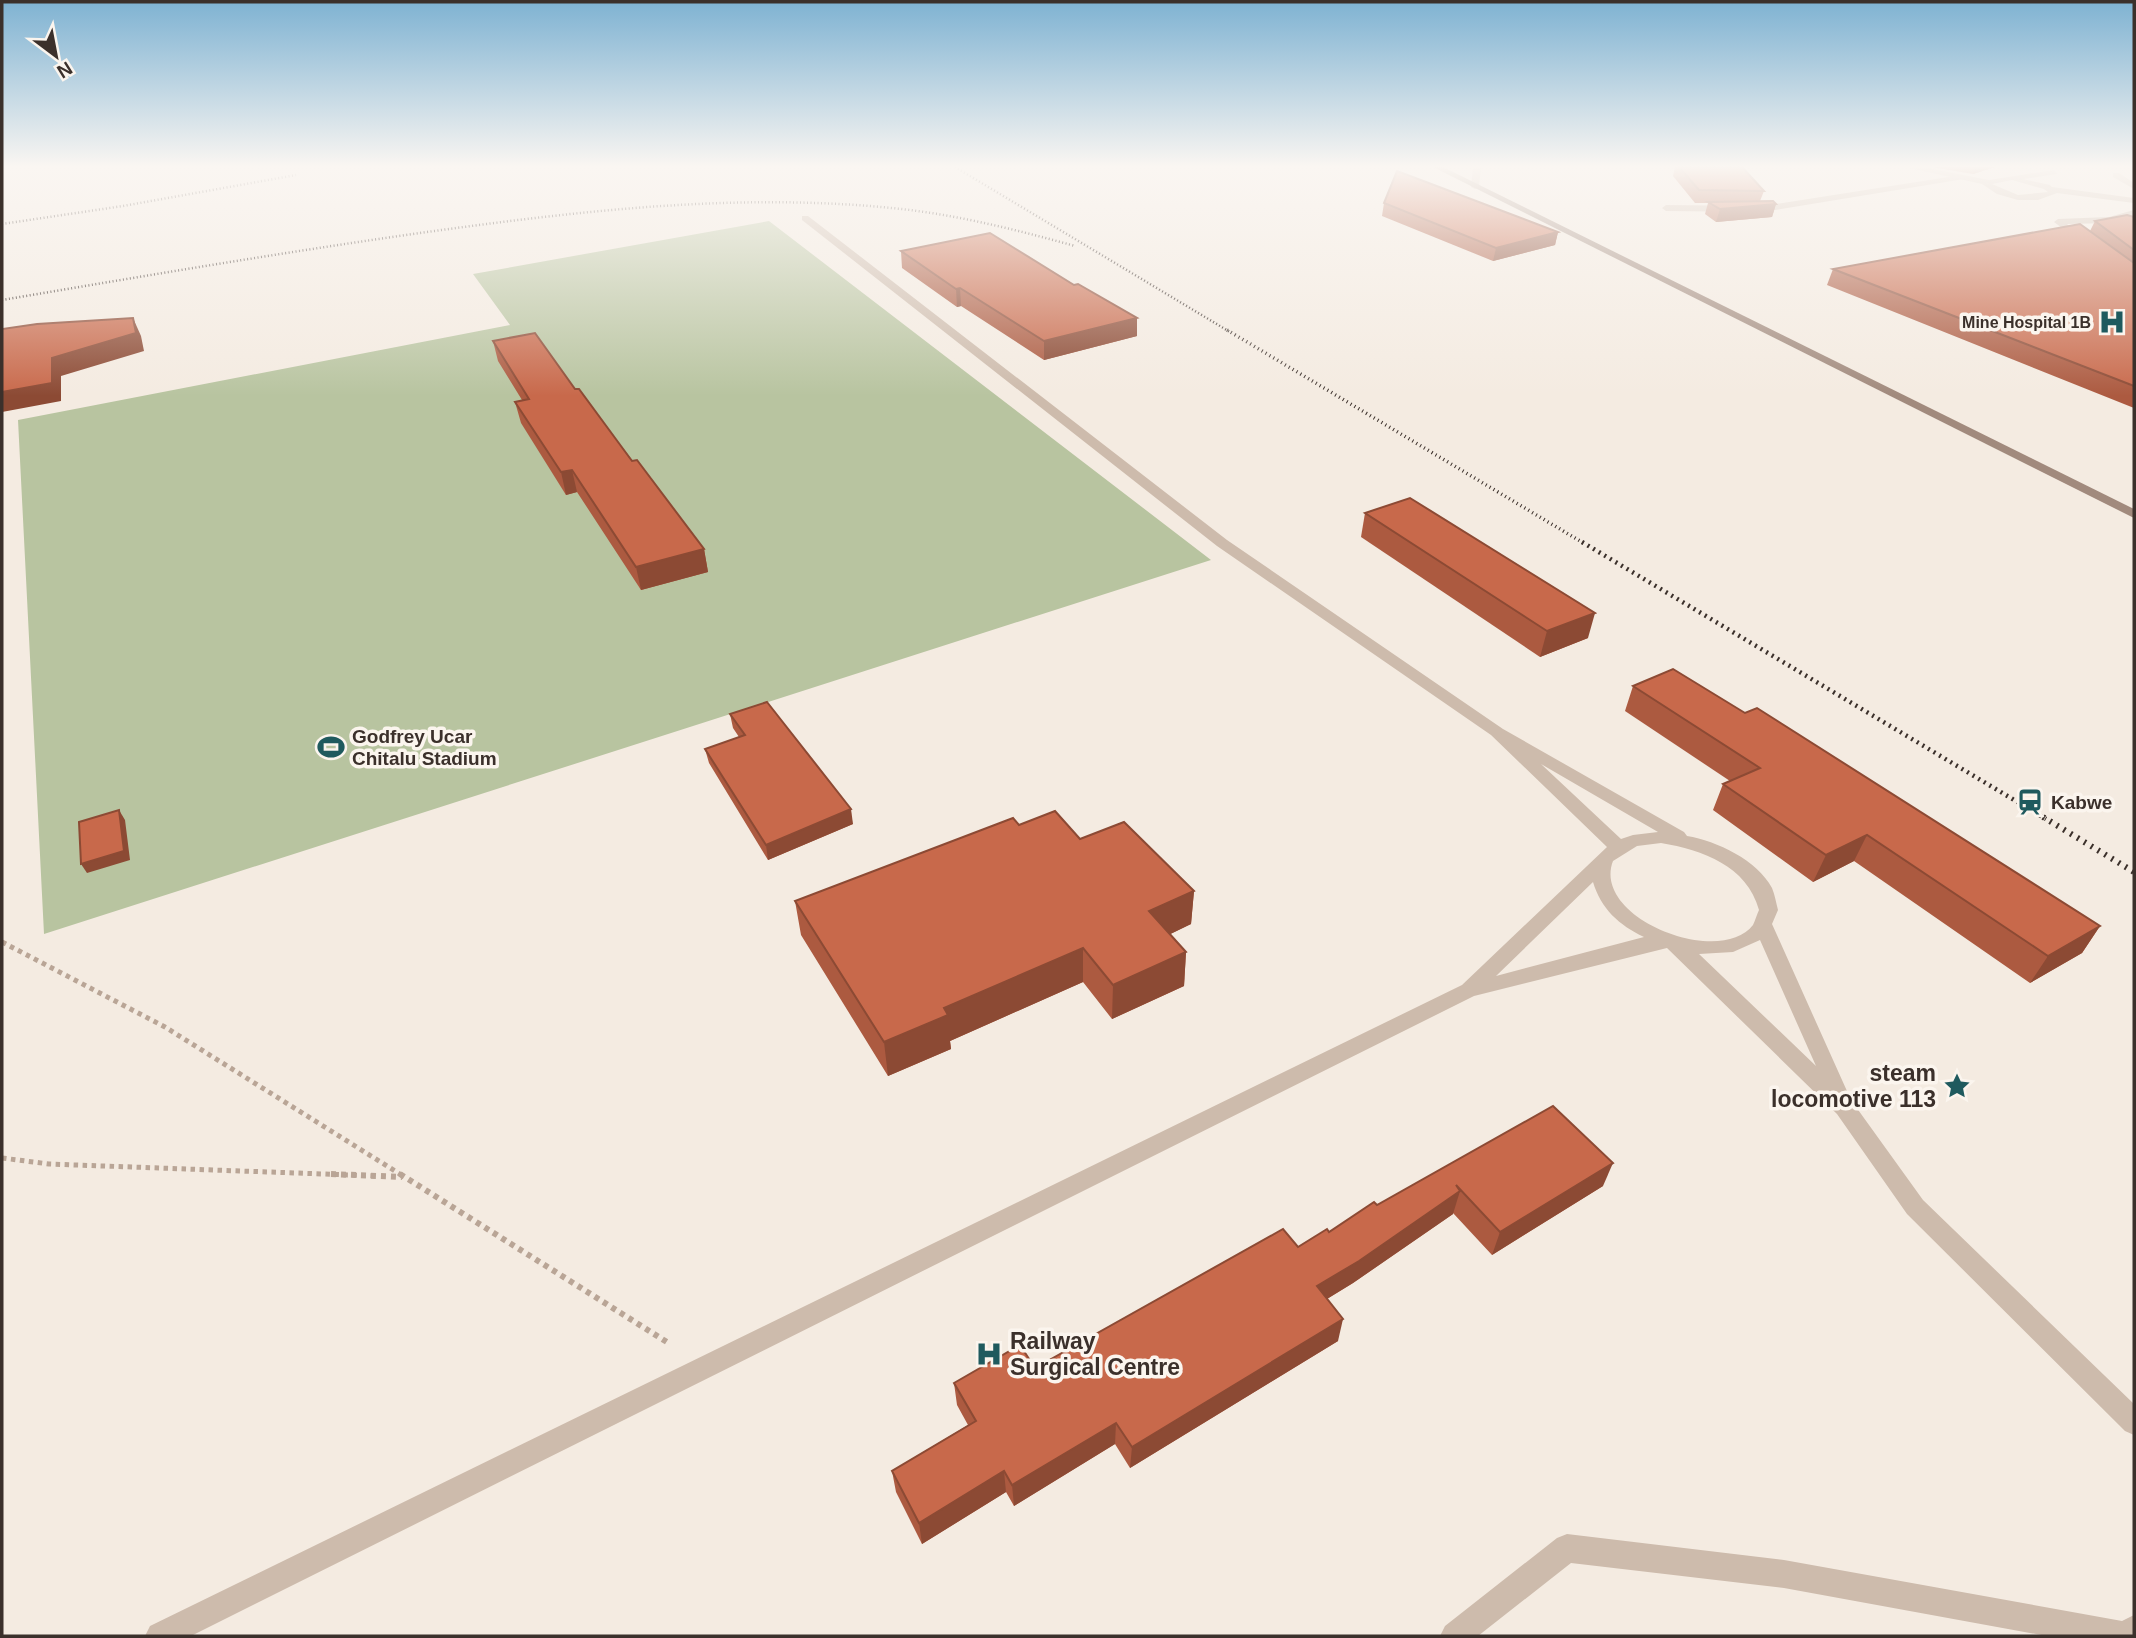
<svg xmlns="http://www.w3.org/2000/svg" width="2136" height="1638" viewBox="0 0 2136 1638" font-family="Helvetica,sans-serif">
  <rect width="100%" height="100%" fill="#f4ebe1"/>
  <polygon fill="#b8c4a0" points="769,221 1211,560 44,934 18,420 510,325 473,274"/>
  <g fill="none" stroke-linecap="round" stroke-linejoin="round">
    <g stroke="#b9a596" stroke-width="5" stroke-dasharray="4.5 4.5" stroke-linecap="butt">
      <polyline points="2,942 165,1027 403,1176"/>
      <polyline points="2,1158 49,1164 378,1176"/>
    </g>
    <g stroke="#b9a596" stroke-width="6" stroke-dasharray="5 5" stroke-linecap="butt">
      <polyline points="331,1174 402,1177"/>
      <polyline points="400,1174 670,1344"/>
    </g>
    <g fill="#cdbbac" fill-rule="evenodd">
      <polygon points="2113,173 2119,173 2134,183 2134,189 2113,177"/>
      <polygon points="1961,175 1964,179 1763,212 1666,211 1662,208 1666,205 1763,206"/>
      <polygon points="2052,187 2134,198 2134,203 2049,192"/>
      <polygon points="2134,210 2134,216 2110,223 2067,224 2084,237 2086,239 2081,242 2054,222 2058,219 2109,217"/>
      <path d="M802,216H808L1227,540L1503,729L1684,832L1687,836C1717,841 1757,860 1772,888C1775,895 1776,903 1778,910L1772,924L1851,1100L1923,1200L2134,1404V1435L2125,1431L1907,1214L1837,1114L1667,948L1474,996L191,1636H145L150,1626L1462,985L1607,847L1491,735L1217,546L802,220ZM1541,764L1658,832L1633,835L1621,839ZM1661,843C1703,850 1747,866 1759,910C1757,914 1755,921 1753,925C1720,968 1591,918 1613,861L1637,846ZM1593,882C1601,909 1619,925 1644,937L1496,976ZM1760,940L1816,1066L1699,954L1733,952Z"/>
      <polygon points="1567,1534 1784,1560 2122,1621 2134,1615 2134,1636 2047,1636 1784,1588 1571,1563 1478,1636 1440,1636 1445,1626 1557,1538"/>
    </g>
    <g fill="#cdbbac" fill-rule="evenodd">
      <polygon points="1473,167 1481,167 1479,187 1475,189 1471,187"/>
      <path d="M1905,167H1922L1989,180L2054,170L2057,174L2023,179L2050,185L2057,193L2038,200H2018L1997,194L1982,184ZM2012,180L2044,189L2048,192L2018,195L1992,184Z"/>
    </g>
    <polygon fill="#a18a7d" fill-rule="evenodd" points="1433,167 1443,167 2134,509 2134,518"/>
    <g stroke="#3b302b" stroke-width="2.5" stroke-dasharray="1 2.5" stroke-linecap="butt">
      <polyline points="955,167 1230,332"/>
      <polyline points="2,224 123,206 296,175"/>
      <path d="M2,300C144,276 285,252 427,232C586,210 749,191 910,210C966,217 1021,231 1075,246"/>
    </g>
    <polyline stroke="#3b302b" stroke-width="3.5" stroke-dasharray="1 3.5" stroke-linecap="butt" points="1227,330 1585,544"/>
    <polyline stroke="#3b302b" stroke-width="4.5" stroke-dasharray="2 4.5" stroke-linecap="butt" points="1582,542 2046,819"/>
    <polyline stroke="#3b302b" stroke-width="6" stroke-dasharray="2 6" stroke-linecap="butt" points="2043,817 2134,872"/>
  </g>
  <g fill="#ac5a40">
    <polygon points="1675,167 1742,167 1764,191 1760,201 1776,204 1772,217 1716,222 1705,214 1708,203 1695,203 1673,176"/>
    <polygon points="1932,167 1995,167 1973,174"/>
    <polygon points="1384,203 1558,232 1555,245 1493,261 1382,216"/>
    <polygon points="2134,217 2134,408 1827,285 1833,269 2090,231 2095,221"/>
    <polygon points="901,251 1137,336 1044,360 961,306 957,307 902,268"/>
    <polygon points="493,341 575,389 704,549 708,572 641,590 577,492 566,495 521,423 515,402 522,400 498,361"/>
    <polygon points="1365,513 1588,638 1540,657 1361,537"/>
    <polygon points="1633,686 1745,713 2100,926 2082,953 2030,983 1854,861 1813,882 1713,810 1723,784 1730,781 1625,711"/>
    <polygon points="730,714 853,824 768,860 709,763 705,749 739,737 733,728"/>
    <polygon points="1019,825 1080,839 1194,891 1191,924 1170,934 1186,952 1184,986 1112,1019 1083,982 950,1041 951,1049 888,1076 801,935 795,901"/>
    <polygon points="1553,1106 1603,1186 1492,1255 1453,1213 1453,1214 1353,1283 1327,1299 1338,1341 1130,1468 1115,1444 1014,1506 1006,1492 922,1544 896,1492 892,1471 968,1425 957,1405 954,1383 1035,1368 1298,1247 1329,1232"/>
  </g>
  <g fill="#8c4a34">
    <polygon points="1976,167 1995,167 1973,174"/>
    <polygon points="1776,204 1772,217 1716,222 1720,209"/>
    <polygon points="1558,232 1555,245 1493,261 1496,248"/>
    <polygon points="960,288 961,306 957,307 956,289"/>
    <polygon points="133,318 141,336 144,351 61,376 61,401 2,412 2,392 52,358"/>
    <polygon points="1137,318 1137,336 1044,360 1044,341"/>
    <polygon points="572,470 577,492 566,495 561,472"/>
    <polygon points="704,549 708,572 641,590 636,567"/>
    <polygon points="1595,613 1588,638 1540,657 1547,631"/>
    <polygon points="851,809 853,824 768,860 766,845"/>
    <polygon points="119,810 125,820 130,860 87,873 81,864"/>
    <polygon points="1867,835 1854,861 1813,882 1826,855"/>
    <polygon points="1194,891 1191,924 1148,945 1149,911"/>
    <polygon points="2100,926 2082,953 2030,983 2048,956"/>
    <polygon points="1083,948 1083,982 950,1041 951,1049 888,1076 884,1042 944,1008"/>
    <polygon points="1186,952 1184,986 1112,1019 1113,985"/>
    <polygon points="1613,1163 1603,1186 1492,1255 1500,1232"/>
    <polygon points="1460,1191 1453,1214 1353,1283 1312,1308 1317,1286"/>
    <polygon points="1343,1319 1338,1341 1130,1468 1132,1447"/>
    <polygon points="1116,1423 1115,1444 1014,1506 1012,1485"/>
    <polygon points="1004,1471 1006,1492 922,1544 919,1523"/>
  </g>
  <g fill="#c8694b" stroke="#8c4a34" stroke-width="2">
    <polygon points="1679,167 1742,167 1764,191 1699,190"/>
    <polygon points="1397,171 1558,232 1496,248 1384,203"/>
    <polygon points="1773,201 1776,204 1720,209 1708,202"/>
    <polygon points="2127,215 2134,217 2134,250 2095,221"/>
    <polygon points="2080,224 2134,263 2134,386 1833,269"/>
    <polygon points="990,233 1074,285 1078,284 1137,318 1044,341 960,288 956,289 901,251"/>
    <polygon points="133,318 136,333 52,358 52,383 2,392 2,329 37,324"/>
    <polygon points="535,333 575,389 579,389 632,461 637,460 704,549 636,567 572,470 561,472 515,402 529,399 493,341"/>
    <polygon points="1410,498 1595,613 1547,631 1365,513"/>
    <polygon points="1673,669 1745,713 1757,708 2100,926 2048,956 1867,835 1826,855 1723,784 1760,768 1633,686"/>
    <polygon points="767,702 851,809 766,845 705,749 745,735 730,714"/>
    <polygon points="119,810 124,851 81,864 79,822"/>
    <polygon points="1055,811 1080,839 1124,822 1194,891 1149,911 1186,952 1113,985 1083,948 944,1008 948,1015 884,1042 795,901 1013,818 1019,825"/>
    <polygon points="1553,1106 1613,1163 1500,1232 1456,1185 1460,1191 1359,1261 1317,1286 1343,1319 1132,1447 1116,1423 1012,1485 1004,1471 919,1523 892,1471 976,1421 954,1383 1020,1345 1035,1368 1283,1229 1298,1247 1327,1229 1329,1232 1374,1202 1377,1205"/>
  </g>
  <linearGradient id="sky" x2="0" y2="1"><stop stop-color="#7eb2d2"/><stop offset="0.42" stop-color="#faf6f2"/><stop offset="1" stop-color="#faf6f2" stop-opacity="0"/></linearGradient>
  <rect width="2136" height="396" fill="url(#sky)"/>
  <defs>
    <g id="hospital-bare" transform="scale(2.1)"><path d="M-5-5h3v3.5h4V-5h3V5h-3V1.5h-4V5h-3Z" fill="#1f5a5e" stroke="#fbf5ee" stroke-width="2.5" paint-order="stroke"/></g>
    <g id="stadium-bare" transform="scale(2.1)"><path d="M0-5a6.5 5 0 1 0 0 10a6.5 5 0 1 0 0-10ZM-3.5-1.8h7v3.6h-7Z" fill="#1f5a5e" stroke="#fbf5ee" stroke-width="2.5" paint-order="stroke"/></g>
    <g id="station-bare" transform="scale(2.1)"><path d="M-3-6H3Q5-6 5-4V2Q5 4 3 4L4.5 6H3L1.5 4h-3L-3 6H-4.5L-3 4Q-5 4-5 2V-4Q-5-6-3-6ZM-3.5-4v3h7v-3ZM-3.5 1v1.5H-2V1ZM2 1v1.5H3.5V1Z" fill="#1f5a5e" stroke="#fbf5ee" stroke-width="2.5" paint-order="stroke"/></g>
    <g id="sight-bare" transform="scale(2.1)"><path d="M0-6L1.8-2.2L6-1.7L2.9 1.2L3.7 5.4L0 3.3L-3.7 5.4L-2.9 1.2L-6-1.7L-1.8-2.2Z" fill="#1f5a5e" stroke="#fbf5ee" stroke-width="2.5" paint-order="stroke"/></g>
  </defs>
  <g fill-rule="evenodd">
    <use href="#hospital-bare" x="2112" y="322"/>
    <use href="#stadium-bare" x="331" y="747"/>
    <use href="#station-bare" x="2030" y="802"/>
    <use href="#sight-bare" x="1957" y="1086"/>
    <use href="#hospital-bare" x="989" y="1354"/>
  </g>
  <g text-anchor="middle" stroke-width="7" stroke-linejoin="round" paint-order="stroke">
    <g font-size="16" font-weight="bold" fill="#3b302b" stroke="#fbf5ee" text-anchor="end">
      <text x="2091" y="328">Mine Hospital 1B</text>
    </g>
    <g font-size="19" font-weight="bold" fill="#3b302b" stroke="#fbf5ee" text-anchor="start">
      <text x="352" y="743">Godfrey Ucar<tspan x="352" dy="22">Chitalu Stadium</tspan></text>
      <text x="2051" y="809">Kabwe</text>
    </g>
    <g font-size="23" font-weight="bold" fill="#3b302b" stroke="#fbf5ee" text-anchor="end">
      <text x="1936" y="1081">steam<tspan x="1936" dy="26">locomotive 113</tspan></text>
      <text x="1010" y="1349" text-anchor="start">Railway<tspan x="1010" dy="26">Surgical Centre</tspan></text>
    </g>
  </g>
  <rect width="2136" height="1638" fill="none" stroke="#3b302b" stroke-width="7"/>
  <g transform="translate(56 56) rotate(148)" stroke="#fbf5ee" stroke-width="5" paint-order="stroke">
  <path d="M0-5L12 26L0 18L-12 26Z" fill="#3b302b"/>
  <text y="-10" font-size="19" font-weight="bold" text-anchor="middle" fill="#3b302b">N</text>
  </g>
</svg>
